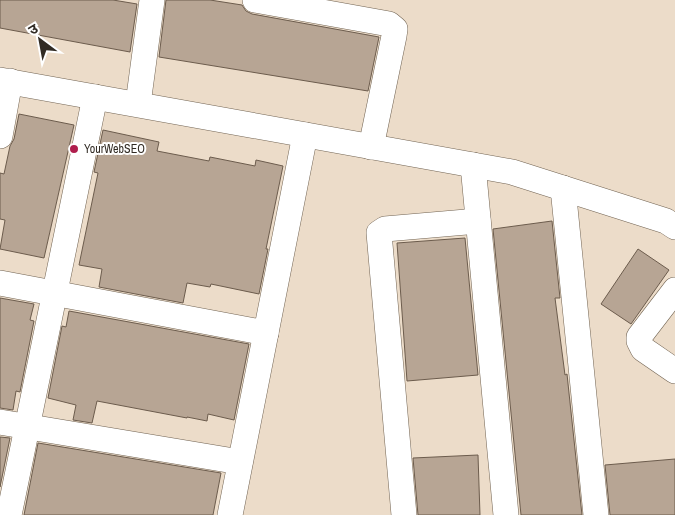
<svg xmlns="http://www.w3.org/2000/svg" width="675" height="515" viewBox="0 0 675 515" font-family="'Archivo Narrow','Noto Sans Devanagari',sans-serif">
  <rect width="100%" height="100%" fill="#ecdcc9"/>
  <g fill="#b7a594" stroke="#6c5c4d">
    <polygon points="0,0 113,0 137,4 130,52 0,28"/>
    <polygon points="166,0 210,0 242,5 246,11 252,14 379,37 368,91 159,57"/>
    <polygon points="19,114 74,125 44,258 0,249 5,220 0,219 0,173 4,174 10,146 14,139"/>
    <polygon points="103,130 159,142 157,151 209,161 210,157 255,166 256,160 283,166 266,249 268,249 259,294 211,284 210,287 187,283 183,303 99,287 102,269 79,265 98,173 94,172"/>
    <polygon points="552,221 560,298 555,298 565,375 567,374 569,393 582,515 521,515 493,229"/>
    <polygon points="465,238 478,375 407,381 397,243"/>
    <polygon points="638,249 669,270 631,324 601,304"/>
    <polygon points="0,298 34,304 30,320 34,321 20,392 16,391 13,410 0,408"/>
    <polygon points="69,311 249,344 234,420 208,414 207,421 187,417 187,418 97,401 92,423 73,420 76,405 48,398 62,326 66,327"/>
    <polygon points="0,437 10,438 0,487"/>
    <polygon points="38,443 221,473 213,515 24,515"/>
    <polygon points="478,455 480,515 418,515 413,458"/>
    <polygon points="675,459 675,515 610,515 605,465"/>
  </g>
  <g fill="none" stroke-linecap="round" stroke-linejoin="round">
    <g stroke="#726453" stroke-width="26">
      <g id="street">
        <polyline points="255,0 389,24 395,29 394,36 371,147"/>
        <polyline points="0,80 512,172 666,221 675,227"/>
        <polyline points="138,104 152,0"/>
        <polyline points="0,136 10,81"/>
        <polyline points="473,165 506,515"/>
        <polyline points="563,188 596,515"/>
        <polyline points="0,283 266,333"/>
        <polyline points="675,290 639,337 639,341 643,349 675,371"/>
        <polyline points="0,422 240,462"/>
        <polyline points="9,515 95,97"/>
        <polyline points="230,515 305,135"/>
        <polyline points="404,515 379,233 385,229 478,221"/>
      </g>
    </g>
    <use href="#street" stroke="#fff" stroke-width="25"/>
  </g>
  <circle fill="#b01e4d" stroke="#fff" stroke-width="2" cx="74" cy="149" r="5"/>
  <g text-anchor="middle" stroke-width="4" stroke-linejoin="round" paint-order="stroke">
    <g font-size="12" fill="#312b24" stroke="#fff" text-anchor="start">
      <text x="84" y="153">YourWebSEO</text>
    </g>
  </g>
  <g transform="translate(40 40) rotate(328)" stroke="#ffffff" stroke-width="4" paint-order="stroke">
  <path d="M0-4L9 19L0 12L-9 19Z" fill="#312b24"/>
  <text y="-8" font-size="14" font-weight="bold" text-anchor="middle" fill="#312b24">उ</text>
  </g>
</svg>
